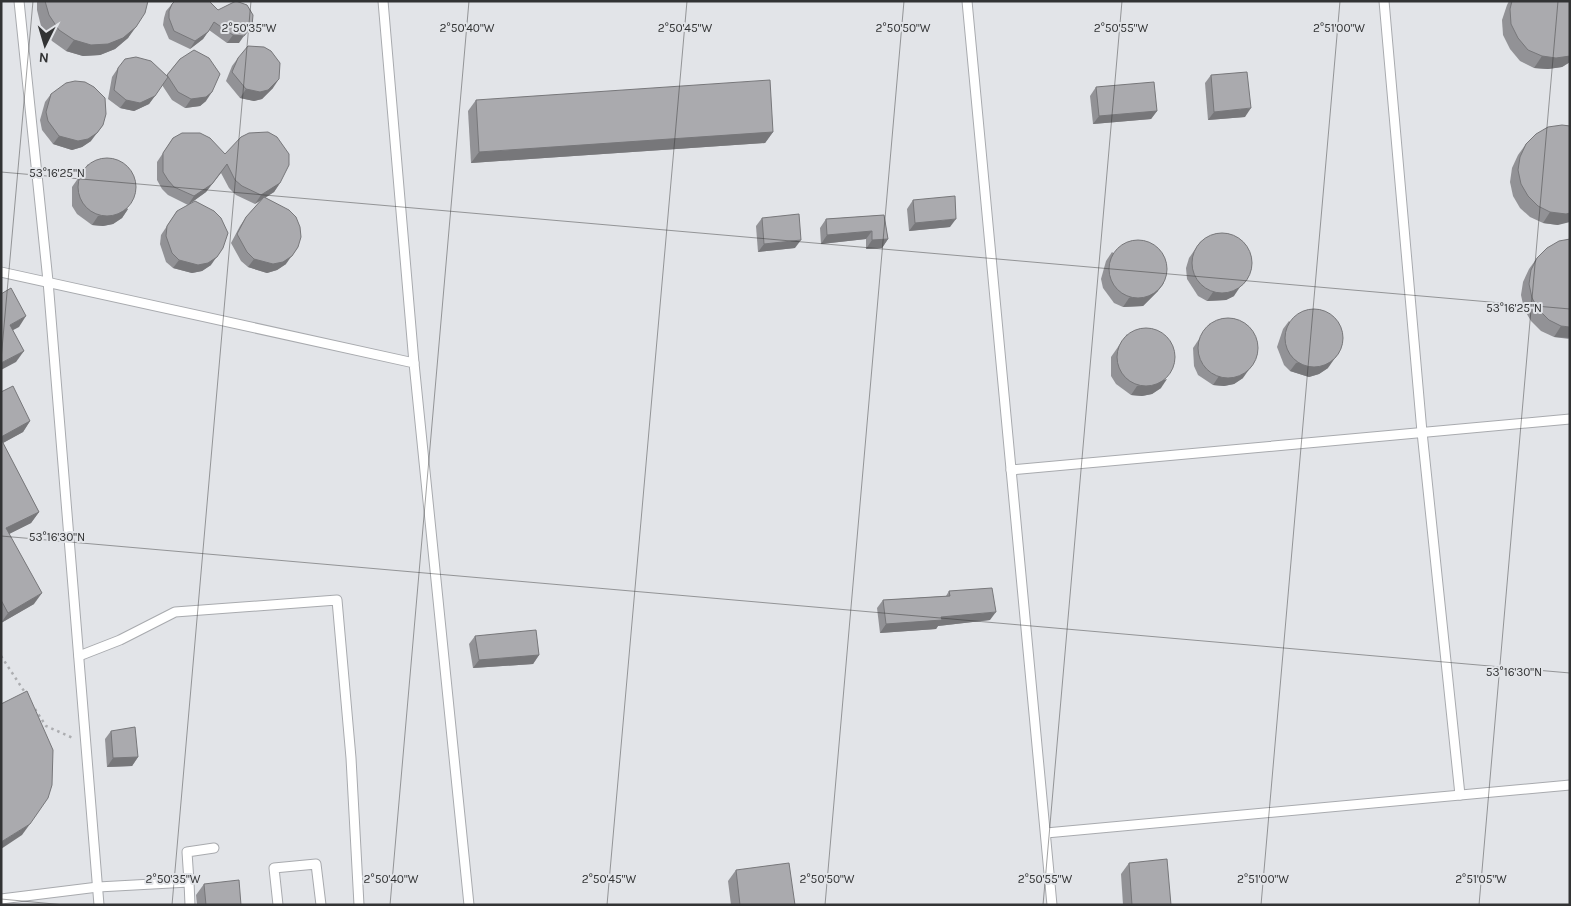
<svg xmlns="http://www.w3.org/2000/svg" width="1571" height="906" viewBox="0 0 1571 906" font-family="Karla,sans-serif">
  <rect width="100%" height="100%" fill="#e2e4e8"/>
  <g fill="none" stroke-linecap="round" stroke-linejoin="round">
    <g stroke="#a8aaae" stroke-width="11">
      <g id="lane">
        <polyline points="19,1 48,281 99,905"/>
        <polyline points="383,1 414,363"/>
        <polyline points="967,1 1052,905"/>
        <polyline points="1384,1 1422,432 1460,795"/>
        <polyline points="1,272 414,363 469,905"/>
        <polyline points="1011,470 1570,419"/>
        <polyline points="79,656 120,640 175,612 337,600 351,758 359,905"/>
        <polyline points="1046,833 1570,785"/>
        <polyline points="189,882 187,852 214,848"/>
        <polyline points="1,899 98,887 189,882 190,905"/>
        <polyline points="278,905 274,868 316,864 321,905"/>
      </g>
    </g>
    <g stroke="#acadb0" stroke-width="2.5" stroke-dasharray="2.5 4" stroke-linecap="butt">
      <polyline points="1,656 26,694"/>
      <polyline points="35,709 46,726 73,738"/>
    </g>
    <use href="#lane" stroke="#fff" stroke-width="9"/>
  </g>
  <g fill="#929296">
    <polygon points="37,1 148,1 128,38 115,49 100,55 83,56 66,51 52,41 41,26 37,10"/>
    <polygon points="209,1 239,43 227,43 209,30 203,39 190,49 169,39 163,25 164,18 166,11 172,4"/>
    <polygon points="1509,1 1570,1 1570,62 1562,67 1548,69 1534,68 1520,61 1510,49 1503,35 1502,20 1507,5"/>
    <polygon points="238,58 273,88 262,99 254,101 240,98 226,81 232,66"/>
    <polygon points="180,59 206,101 200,106 185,108 172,100 162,85 149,104 134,111 120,108 108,99 112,77 118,68 166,76"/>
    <polygon points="1211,75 1245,117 1208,120 1205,83"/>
    <polygon points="1096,87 1157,111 1151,119 1093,124 1090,96"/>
    <polygon points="51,94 91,141 82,147 72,150 53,144 42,130 40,120 45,102"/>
    <polygon points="476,100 773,132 765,143 471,163 468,111"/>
    <polygon points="173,138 225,154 280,183 274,192 265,198 286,264 277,270 267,273 248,267 241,261 231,243 240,226 246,217 262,199 255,204 236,195 229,188 221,173 206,192 188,205 168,195 162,189 157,180 157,162"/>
    <polygon points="1526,144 1558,225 1543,223 1530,217 1520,208 1513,196 1510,182 1512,168 1518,155"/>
    <polygon points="88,164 128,209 122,218 113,224 103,226 92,225 77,214 72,206 72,187"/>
    <polygon points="913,200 950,227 909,231 907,209"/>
    <polygon points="177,211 211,265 202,271 192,273 173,268 166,262 160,244 161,235"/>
    <polygon points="884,215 888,239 882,248 866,249 866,239 821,244 820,228 826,219"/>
    <polygon points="762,218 795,248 758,252 756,226"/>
    <polygon points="1201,241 1234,296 1226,300 1207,301 1198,296 1187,279 1186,268 1189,258"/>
    <polygon points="1112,252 1158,291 1143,306 1123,307 1114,303 1103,288 1101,279 1106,261"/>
    <polygon points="1537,258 1569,339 1554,337 1541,331 1531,321 1524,309 1521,295 1523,282 1529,269"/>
    <polygon points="1289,321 1328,368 1319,374 1309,377 1290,371 1284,365 1277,347 1283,329"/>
    <polygon points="1210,323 1243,378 1234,384 1224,386 1213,385 1198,375 1194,366 1193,348"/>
    <polygon points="1127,334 1161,388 1152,394 1142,396 1131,395 1116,384 1111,376 1111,357"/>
    <polygon points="1,392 30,421 23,432 3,443 39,512 31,523 9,534 34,604 1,623"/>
    <polygon points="949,591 990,620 938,626 936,629 880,633 877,608 883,600 946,596"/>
    <polygon points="475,636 539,655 533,664 473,668 469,644"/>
    <polygon points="111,731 138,757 132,766 107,767 105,739"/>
    <polygon points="1129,863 1171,905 1123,905 1121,874"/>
    <polygon points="736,870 795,905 731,905 728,881"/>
    <polygon points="204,884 241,905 197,905 196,895"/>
  </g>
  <g fill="#77777a">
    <polygon points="136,27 128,38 115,49 100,55 83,56 66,51 74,40"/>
    <polygon points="208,32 203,39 190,49 195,41"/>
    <polygon points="246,33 239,43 227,43 233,35"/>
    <polygon points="1542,56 1570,56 1570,62 1562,67 1548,69 1534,68"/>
    <polygon points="279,79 273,88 262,99 254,101 240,98 246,89"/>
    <polygon points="212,92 206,101 200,106 185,108 191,99"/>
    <polygon points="155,96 149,104 134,111 120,108 126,100"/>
    <polygon points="1251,108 1245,117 1208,120 1214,112"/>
    <polygon points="1157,111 1151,119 1093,124 1099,116"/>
    <polygon points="103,125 91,141 82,147 72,150 53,144 59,136"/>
    <polygon points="773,132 765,143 471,163 479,152"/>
    <polygon points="227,164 206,192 188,205 194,196"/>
    <polygon points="280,183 274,192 255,204 261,195"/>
    <polygon points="128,209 122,218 113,224 103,226 92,225 98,216"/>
    <polygon points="1550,212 1570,213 1570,222 1558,225 1543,223"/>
    <polygon points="956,219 950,227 909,231 915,223"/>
    <polygon points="872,231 866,239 821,244 827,235"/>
    <polygon points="888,239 882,248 866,249 872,240"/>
    <polygon points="801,240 795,248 758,252 764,244"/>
    <polygon points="298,247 286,264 277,270 267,273 248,267 254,259"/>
    <polygon points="223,248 211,265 202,271 192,273 173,268 179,260"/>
    <polygon points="1164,283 1158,291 1143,306 1123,307 1129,298"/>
    <polygon points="1240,287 1234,296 1226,300 1207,301 1213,292"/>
    <polygon points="26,316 19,327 2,336 10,325"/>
    <polygon points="1561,326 1570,327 1570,338 1554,337"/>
    <polygon points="24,351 16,362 1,370 1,363"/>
    <polygon points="1340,351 1328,368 1319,374 1309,377 1290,371 1296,363"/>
    <polygon points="1255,361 1243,378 1234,384 1224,386 1213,385 1219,376"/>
    <polygon points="1167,379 1161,388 1152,394 1142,396 1131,395 1137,386"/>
    <polygon points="30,421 23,432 1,444 1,437"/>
    <polygon points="39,512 31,523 1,538 6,528"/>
    <polygon points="42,593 34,604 1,623 8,613"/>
    <polygon points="996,612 990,620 938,626 936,629 880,633 886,624 941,617"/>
    <polygon points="539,655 533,664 473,668 479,660"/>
    <polygon points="138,757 132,766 107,767 113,758"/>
    <polygon points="30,824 22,835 1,849 1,842"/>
  </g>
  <g fill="#aaaaae" stroke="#77777a">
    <polygon points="45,1 148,1 145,13 136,27 123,38 108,44 91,45 74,40 59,30 49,15"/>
    <polygon points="175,1 209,1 218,10 236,1 247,5 253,15 252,26 244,36 233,35 214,22 208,32 195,41 174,31 169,18 169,11 172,4"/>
    <polygon points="1512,1 1570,1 1570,56 1556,58 1542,56 1528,50 1518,38 1511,24 1510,9"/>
    <polygon points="248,46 264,47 271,51 280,63 279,79 268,90 260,92 246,89 232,72 238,58"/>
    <polygon points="194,50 209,58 220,74 212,92 206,97 191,99 178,92 167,75 180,59"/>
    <polygon points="136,57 151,61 168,77 155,96 140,103 126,100 114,90 118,68 125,59"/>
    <polygon points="1247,72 1251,108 1214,112 1211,75"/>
    <polygon points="770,80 773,132 479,152 476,100"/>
    <polygon points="75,81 85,82 94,87 105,98 106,114 103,125 97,133 88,139 78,141 59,136 48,121 46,112 51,94 66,83"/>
    <polygon points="1154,82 1157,111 1099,116 1096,87"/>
    <polygon points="1562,125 1570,126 1570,213 1566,214 1550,212 1538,206 1528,196 1521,184 1518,170 1520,157 1526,144 1536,134 1548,127"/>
    <polygon points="268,132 277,137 289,154 289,165 280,183 261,195 242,186 235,180 227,164 212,184 194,196 174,187 168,180 163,172 163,153 173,138 182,133 200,133 210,138 225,154 241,137 249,133"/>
    <circle cx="107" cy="187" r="29"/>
    <polygon points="955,196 956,219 915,223 913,200"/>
    <polygon points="264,197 289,210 296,217 300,227 301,237 298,247 292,256 283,262 273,264 254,259 247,252 237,234 246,217"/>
    <polygon points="195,201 214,211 221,218 228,233 223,248 217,257 208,263 198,265 179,260 172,253 166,236 167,226 177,211"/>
    <polygon points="799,214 801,240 764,244 762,218"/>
    <polygon points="884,215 888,239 872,240 872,231 827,235 826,219"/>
    <circle cx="1222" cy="263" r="30"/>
    <polygon points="1570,239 1570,327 1561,326 1549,320 1539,310 1532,298 1529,284 1531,270 1537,258 1547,248 1559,241"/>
    <circle cx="1138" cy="269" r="29"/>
    <polygon points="11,288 26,316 10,325 24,351 1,363 1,294"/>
    <circle cx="1314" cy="338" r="29"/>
    <circle cx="1228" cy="348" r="30"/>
    <circle cx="1146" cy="357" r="29"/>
    <polygon points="13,386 30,421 1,437 1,392"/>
    <polygon points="1,439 39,512 6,528 42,593 8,613 1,600"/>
    <polygon points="992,588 996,612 941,617 942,620 886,624 883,600 950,596 949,591"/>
    <polygon points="536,630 539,655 479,660 475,636"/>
    <polygon points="27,691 53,750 52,785 48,798 30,824 1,842 1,704"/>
    <polygon points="135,727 138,757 113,758 111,731"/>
    <polygon points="1167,859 1171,905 1132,905 1129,863"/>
    <polygon points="789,863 795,905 740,905 736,870"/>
    <polygon points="239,880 241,905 206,905 204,884"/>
  </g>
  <path fill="none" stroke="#323334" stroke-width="1" stroke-opacity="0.45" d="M1,172L1570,309M1,360L33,1M1,536L1570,673M1,899L65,905M172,905L251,1M390,905L469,1M607,905L687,1M825,905L904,1M1043,905L1122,1M1261,905L1340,1M1479,905L1558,1"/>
  <g font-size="12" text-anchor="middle" fill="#323334" stroke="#e2e4e8" stroke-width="4" stroke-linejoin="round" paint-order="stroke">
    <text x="249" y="32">2°50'35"W</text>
    <text x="467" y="32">2°50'40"W</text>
    <text x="685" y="32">2°50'45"W</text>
    <text x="903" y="32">2°50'50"W</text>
    <text x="1121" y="32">2°50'55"W</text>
    <text x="1339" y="32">2°51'00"W</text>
    <text x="57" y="177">53°16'25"N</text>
    <text x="1514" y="312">53°16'25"N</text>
    <text x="57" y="541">53°16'30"N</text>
    <text x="1514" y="676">53°16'30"N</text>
    <text x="173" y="883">2°50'35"W</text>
    <text x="391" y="883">2°50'40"W</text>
    <text x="609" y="883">2°50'45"W</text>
    <text x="827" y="883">2°50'50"W</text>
    <text x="1045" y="883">2°50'55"W</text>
    <text x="1263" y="883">2°51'00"W</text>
    <text x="1481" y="883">2°51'05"W</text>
  </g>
  <rect width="1571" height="906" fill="none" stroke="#323334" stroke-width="5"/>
  <g transform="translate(45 45) rotate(185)" stroke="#e2e4e8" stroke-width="4" paint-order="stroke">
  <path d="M0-4L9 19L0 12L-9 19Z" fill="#323334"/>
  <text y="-8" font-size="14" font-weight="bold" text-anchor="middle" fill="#323334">N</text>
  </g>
</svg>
